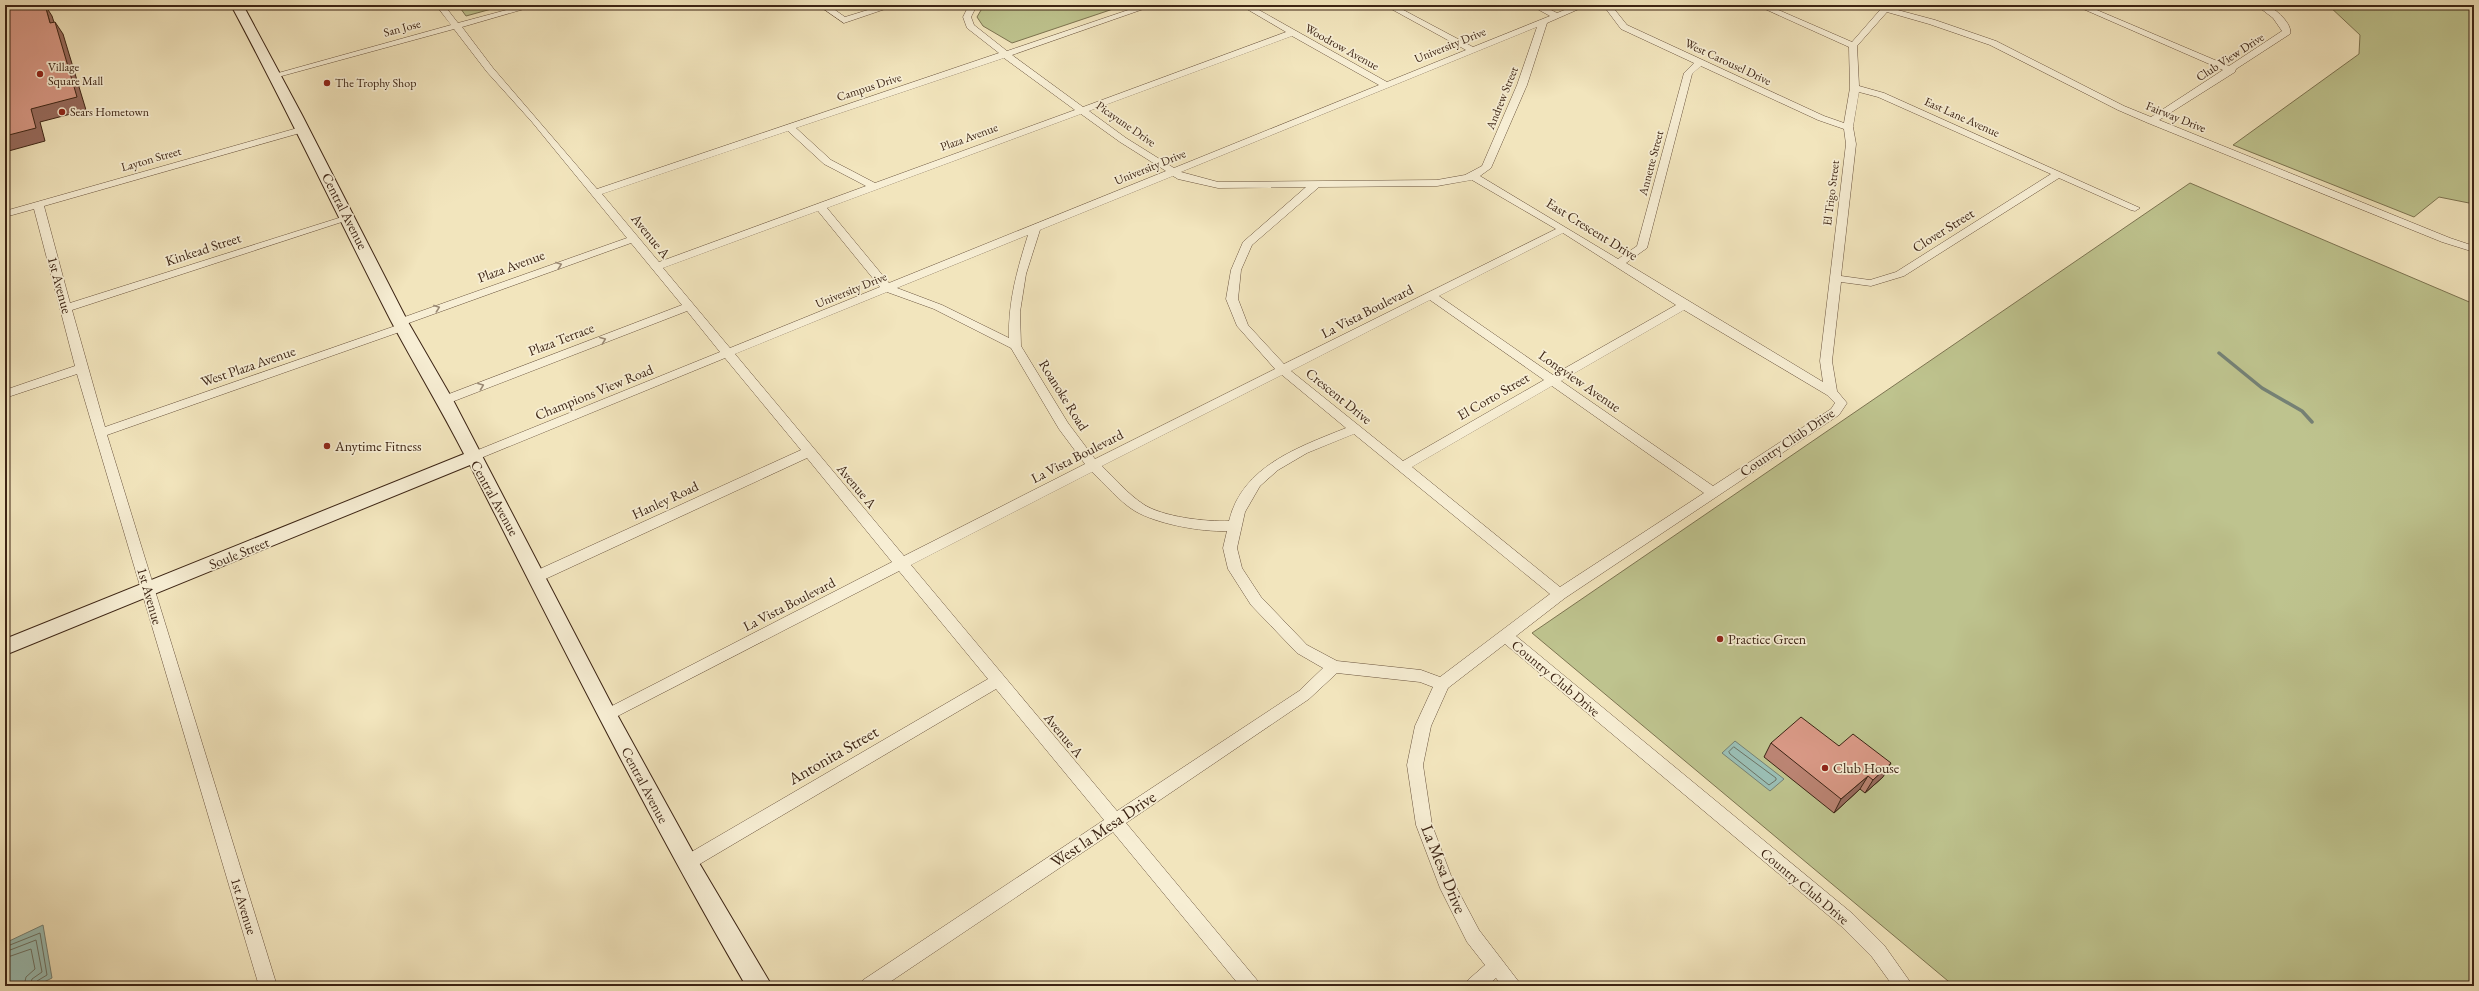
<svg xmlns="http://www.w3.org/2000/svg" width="2479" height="991" viewBox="0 0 2479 991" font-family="'EB Garamond',serif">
  <rect width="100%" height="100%" fill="#f2e5bd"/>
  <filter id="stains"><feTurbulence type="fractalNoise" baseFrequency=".005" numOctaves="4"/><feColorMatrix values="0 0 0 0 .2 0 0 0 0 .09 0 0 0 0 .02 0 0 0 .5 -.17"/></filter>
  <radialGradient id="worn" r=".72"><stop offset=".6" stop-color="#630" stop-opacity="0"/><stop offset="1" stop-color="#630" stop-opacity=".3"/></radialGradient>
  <g fill="#bec38e" stroke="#7d7451">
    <polygon points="458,5 506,5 466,16"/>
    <polygon points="984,5 1125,5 1012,43 983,26 977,17"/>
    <polygon points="2328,5 2474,5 2474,204 2439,197 2414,217 2233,145 2359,54 2360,35"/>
    <polygon points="2190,183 2474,304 2474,986 1954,986 1532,633"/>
  </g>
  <g fill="#9bbfb5" stroke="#758175">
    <polygon points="1735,741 1784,779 1770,791 1722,753"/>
    <polygon points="43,925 52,978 36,986 5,986 5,943"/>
  </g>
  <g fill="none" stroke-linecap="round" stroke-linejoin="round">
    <g stroke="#6c7264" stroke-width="1">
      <polygon points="1734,747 1776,778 1776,780 1769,785 1730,754 1729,752"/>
      <polyline points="5,947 40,933 47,975 37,981 35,986"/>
      <polyline points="5,952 36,940 42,972 32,979 30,986"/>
      <polyline points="5,958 31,949 35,969 26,977 24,986"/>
    </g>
    <polyline stroke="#758175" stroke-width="3.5" points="2219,353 2262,388 2302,411 2312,422"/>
    <g stroke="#6a543e" stroke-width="1">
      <g id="street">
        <path d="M436,5H444L458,23L525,5H538L462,27L493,68L597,189L999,53L967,28L963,17L969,5H977L971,17L974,25L1007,51L1143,5H1155L1012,55L1083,107L1286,32L1240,5H1250L1387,82L1466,50L1384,5H1394L1473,47L1550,16L1530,5H1541L1557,13L1577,5H1588L1547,23L1527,85L1491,168L1480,176L1618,259L1637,246L1684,73L1694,63L1621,29L1603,5H1611L1627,25L1824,116L1844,123L1850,88L1849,47L1756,5H1767L1852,42L1880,10L1866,5H1879L1935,20L1996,41L2124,106L2151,117L2223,70L2074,5H2085L2229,66L2282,31L2273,18L2256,5C2259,5 2263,4 2266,5C2275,8 2293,24 2290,34L2236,69L2235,72L2159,120L2450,238L2474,246V252L2442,242L2148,123L2118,110L1990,45L1929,24L1887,12L1857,46L1859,86L1884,93L2140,208L2135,211L2131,210L2059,178L1904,276L1871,286L1841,282L1832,361L1837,391L1847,403L1839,415L1565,598L1516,636L1853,914L1884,945L1913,986H1893L1872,957L1841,926L1505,644L1448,688L1431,726L1423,765L1432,825L1453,881L1479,930L1522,986H1502L1496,978L1487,986H1465L1468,980L1485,965L1467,942L1440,888L1416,825L1407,765L1415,726L1433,687L1420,682L1337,673L1309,699L1126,823L1257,980L1260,986H1240L1113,832L884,986H860L863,980L1104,820L996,689L693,868L687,870L681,868L679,863L681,858L988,679L899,571L612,719L607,721L602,719L599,715L602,711L892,562L807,458L541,581H531L529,577L531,573L801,450L725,358L476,460H468L466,457L468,454L720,352L687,311L449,403H441L439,400L441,397L682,305L631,243L406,324L410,327L408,329L107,435L277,986H259L77,374L5,398V390L75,366L34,209L5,217V211L301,127H307V131L44,206L70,303L345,216L349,215L354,218L72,310L105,427L398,325L394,322L396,320L627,238L532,122L487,72L454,29L278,77L271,75L451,25ZM1537,27L1517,85L1482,166L1465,175L1437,180L1218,182L1181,172ZM1292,36L1379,85L1174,168L1126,138L1089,111ZM1004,58L1075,110L875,183L831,160L796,128ZM1701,66L1818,120L1844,129L1846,144L1820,361L1823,382L1626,263L1647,248L1692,74ZM1859,92L1878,97L2051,174L1896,272L1870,280L1841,276L1856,144L1853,127ZM1081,114L1120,142L1166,171L889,283L827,208ZM788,131L824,164L866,186L659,262L602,194ZM1173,176L1178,179L1218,188L1306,187L1243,242L1231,270L1226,299L1237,326L1275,369L1095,459L1068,423L1021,346L1020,312L1026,274L1040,230ZM1472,180L1556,229L1284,364L1248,325L1238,299L1241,270L1252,245L1319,187L1437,186ZM818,211L880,287L730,348L663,268ZM1563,233L1676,305L1553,375L1439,296ZM1028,235C1017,270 1008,302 1009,338L942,305L897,288ZM887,292L934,309L1011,348L1059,429L1085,464L904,556L735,354ZM1430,300L1544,380L1403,461L1291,371ZM1684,310L1827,395L1835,403L1831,409L1713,486L1561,381ZM1282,375L1346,428C1299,447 1242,466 1229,521C1207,522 1162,517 1143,504C1128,494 1115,479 1102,466ZM1552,386L1704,493L1560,587L1412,467ZM1354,434L1550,594L1440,677L1421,670L1337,661L1307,645L1261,597L1242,568L1237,548L1245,512L1260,486L1278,470L1307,453ZM1092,472C1104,483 1121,503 1135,511C1157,524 1201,532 1227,531L1223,548L1228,569L1251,605L1297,653L1323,668L1299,691L1117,811L911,565Z"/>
        <polygon points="818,5 828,5 845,17 884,5 897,5 844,23"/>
      </g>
    </g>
    <g stroke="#3c2414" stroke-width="2">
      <path id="secondary" d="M231,5H243L302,115L408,322L453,400L614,709L695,856L772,986H746C647,816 559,640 470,465L5,655V639L464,454C441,409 415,366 391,321C337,216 287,109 231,5Z"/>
    </g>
    <use href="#street" fill="#f7eed4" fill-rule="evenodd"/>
    <use href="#secondary" fill="#f7eed4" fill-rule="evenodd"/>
  </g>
  <polygon fill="#bb8473" stroke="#3c2414" points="1771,743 1839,746 1883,777 1865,793 1860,789 1834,813 1764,757"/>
  <g fill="#986b5e" stroke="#3c2414">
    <polygon points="45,5 52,16 58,35 50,23"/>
    <polygon points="55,22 63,34 86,110 40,122 45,141 5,152 5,136 31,109"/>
    <polygon points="1891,763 1883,777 1865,793 1873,780"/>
    <polygon points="1868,776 1860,789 1834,813 1841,799"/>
  </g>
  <g fill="#d99986" stroke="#3c2414">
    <polygon points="12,5 34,5 34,6 45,5 50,23 55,22 77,97 31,109 36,128 5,136 5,7"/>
    <polygon points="1801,717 1839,746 1853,734 1891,763 1873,780 1868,776 1841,799 1771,743"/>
    <polygon points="1073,982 1076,986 1066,986"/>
  </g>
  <defs><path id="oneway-chevron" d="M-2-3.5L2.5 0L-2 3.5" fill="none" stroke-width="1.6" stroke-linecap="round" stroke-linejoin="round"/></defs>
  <g stroke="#9a8974">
    <use href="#oneway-chevron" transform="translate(559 265) rotate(-20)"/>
    <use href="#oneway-chevron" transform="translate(437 308) rotate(-20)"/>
    <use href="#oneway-chevron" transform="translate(603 340) rotate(-21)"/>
    <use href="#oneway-chevron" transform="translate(481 386) rotate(-21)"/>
  </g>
  <g fill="#8f2418" stroke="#f7eed4" stroke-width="1.5">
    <circle cx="40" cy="74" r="4"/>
    <circle cx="327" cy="83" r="4"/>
    <circle cx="62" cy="112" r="4"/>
    <circle cx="327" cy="446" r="4"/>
    <circle cx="1720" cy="639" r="4"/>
    <circle cx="1825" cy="768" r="4"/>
  </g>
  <g text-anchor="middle" stroke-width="3.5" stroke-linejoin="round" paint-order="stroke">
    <g font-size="12" fill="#3c2414" stroke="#f7eed4">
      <text transform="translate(402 28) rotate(-15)" y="4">San Jose</text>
      <text transform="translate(1450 45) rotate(-22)" y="4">University Drive</text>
      <text transform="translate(1342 47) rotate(29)" y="4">Woodrow Avenue</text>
      <text transform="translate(2230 57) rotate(-33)" y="4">Club View Drive</text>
      <text transform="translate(1728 62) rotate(25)" y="4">West Carousel Drive</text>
      <text transform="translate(869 87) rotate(-18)" y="4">Campus Drive</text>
      <text transform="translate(1502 98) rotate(-68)" y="4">Andrew Street</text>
      <text transform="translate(1962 117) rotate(24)" y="4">East Lane Avenue</text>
      <text transform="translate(2176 117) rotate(22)" y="4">Fairway Drive</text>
      <text transform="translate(1126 124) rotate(35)" y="4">Picayune Drive</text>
      <text transform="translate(969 137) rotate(-20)" y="4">Plaza Avenue</text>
      <text transform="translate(151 159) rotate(-16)" y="4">Layton Street</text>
      <text transform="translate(1651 163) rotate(-75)" y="4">Annette Street</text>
      <text transform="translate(1150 167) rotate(-22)" y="4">University Drive</text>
      <text transform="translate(1831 193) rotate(-83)" y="4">El Trigo Street</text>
      <text transform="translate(851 290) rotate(-22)" y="4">University Drive</text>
    </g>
    <g font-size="12" fill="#3c2414" stroke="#f7eed4" text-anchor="start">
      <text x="48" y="71">Village<tspan x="48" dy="14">Square Mall</tspan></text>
      <text x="335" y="87">The Trophy Shop</text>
      <text x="70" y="116">Sears Hometown</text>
    </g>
    <g font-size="14" fill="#3c2414" stroke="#f7eed4">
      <text transform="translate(345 211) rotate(63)" y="5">Central Avenue</text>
      <text transform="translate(1592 229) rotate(32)" y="5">East Crescent Drive</text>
      <text transform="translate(1943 230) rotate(-32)" y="5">Clover Street</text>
      <text transform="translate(651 236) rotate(51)" y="5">Avenue A</text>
      <text transform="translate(203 249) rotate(-18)" y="5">Kinkead Street</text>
      <text transform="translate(511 266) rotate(-20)" y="5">Plaza Avenue</text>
      <text transform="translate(60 285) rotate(75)" y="5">1st Avenue</text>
      <text transform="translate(1367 311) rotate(-27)" y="5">La Vista Boulevard</text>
      <text transform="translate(561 339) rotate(-21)" y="5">Plaza Terrace</text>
      <text transform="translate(248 366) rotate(-19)" y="5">West Plaza Avenue</text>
      <text transform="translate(1580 381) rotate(35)" y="5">Longview Avenue</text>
      <text transform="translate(594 392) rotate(-22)" y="5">Champions View Road</text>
      <text transform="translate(1064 395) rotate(58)" y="5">Roanoke Road</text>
      <text transform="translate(1339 396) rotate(39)" y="5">Crescent Drive</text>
      <text transform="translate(1493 396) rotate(-30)" y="5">El Corto Street</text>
      <text transform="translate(1787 442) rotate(-34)" y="5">Country Club Drive</text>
      <text transform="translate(1077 456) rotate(-27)" y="5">La Vista Boulevard</text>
      <text transform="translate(857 486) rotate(50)" y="5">Avenue A</text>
      <text transform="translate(495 498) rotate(61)" y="5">Central Avenue</text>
      <text transform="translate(665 500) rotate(-25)" y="5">Hanley Road</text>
      <text transform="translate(239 553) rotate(-22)" y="5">Soule Street</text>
      <text transform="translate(150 596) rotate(74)" y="5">1st Avenue</text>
      <text transform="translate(789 604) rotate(-27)" y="5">La Vista Boulevard</text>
      <text transform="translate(1556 678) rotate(40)" y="5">Country Club Drive</text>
      <text transform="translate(1064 735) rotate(50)" y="5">Avenue A</text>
      <text transform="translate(645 785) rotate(62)" y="5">Central Avenue</text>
      <text transform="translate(1805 886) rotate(40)" y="5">Country Club Drive</text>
      <text transform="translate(244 906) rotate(73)" y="5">1st Avenue</text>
    </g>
    <g font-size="14" fill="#3c2414" stroke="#f7eed4" text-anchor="start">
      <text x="335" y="451">Anytime Fitness</text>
      <text x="1728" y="644">Practice Green</text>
      <text x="1833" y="773">Club House</text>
    </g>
    <g font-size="17" fill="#3c2414" stroke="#f7eed4">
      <text transform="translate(833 755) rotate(-30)" y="6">Antonita Street</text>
      <text transform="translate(1103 829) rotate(-34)" y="6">West la Mesa Drive</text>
      <text transform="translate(1444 869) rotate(68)" y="6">La Mesa Drive</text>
    </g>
  </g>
  <rect width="2479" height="991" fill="none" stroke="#f2e5bd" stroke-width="20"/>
  <rect x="6" y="6" width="2467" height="979" fill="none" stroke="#3c2414" stroke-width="2"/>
  <rect x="10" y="10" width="2459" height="971" fill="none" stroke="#3c2414"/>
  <rect width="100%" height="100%" filter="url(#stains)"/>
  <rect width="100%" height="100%" fill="url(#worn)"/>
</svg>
